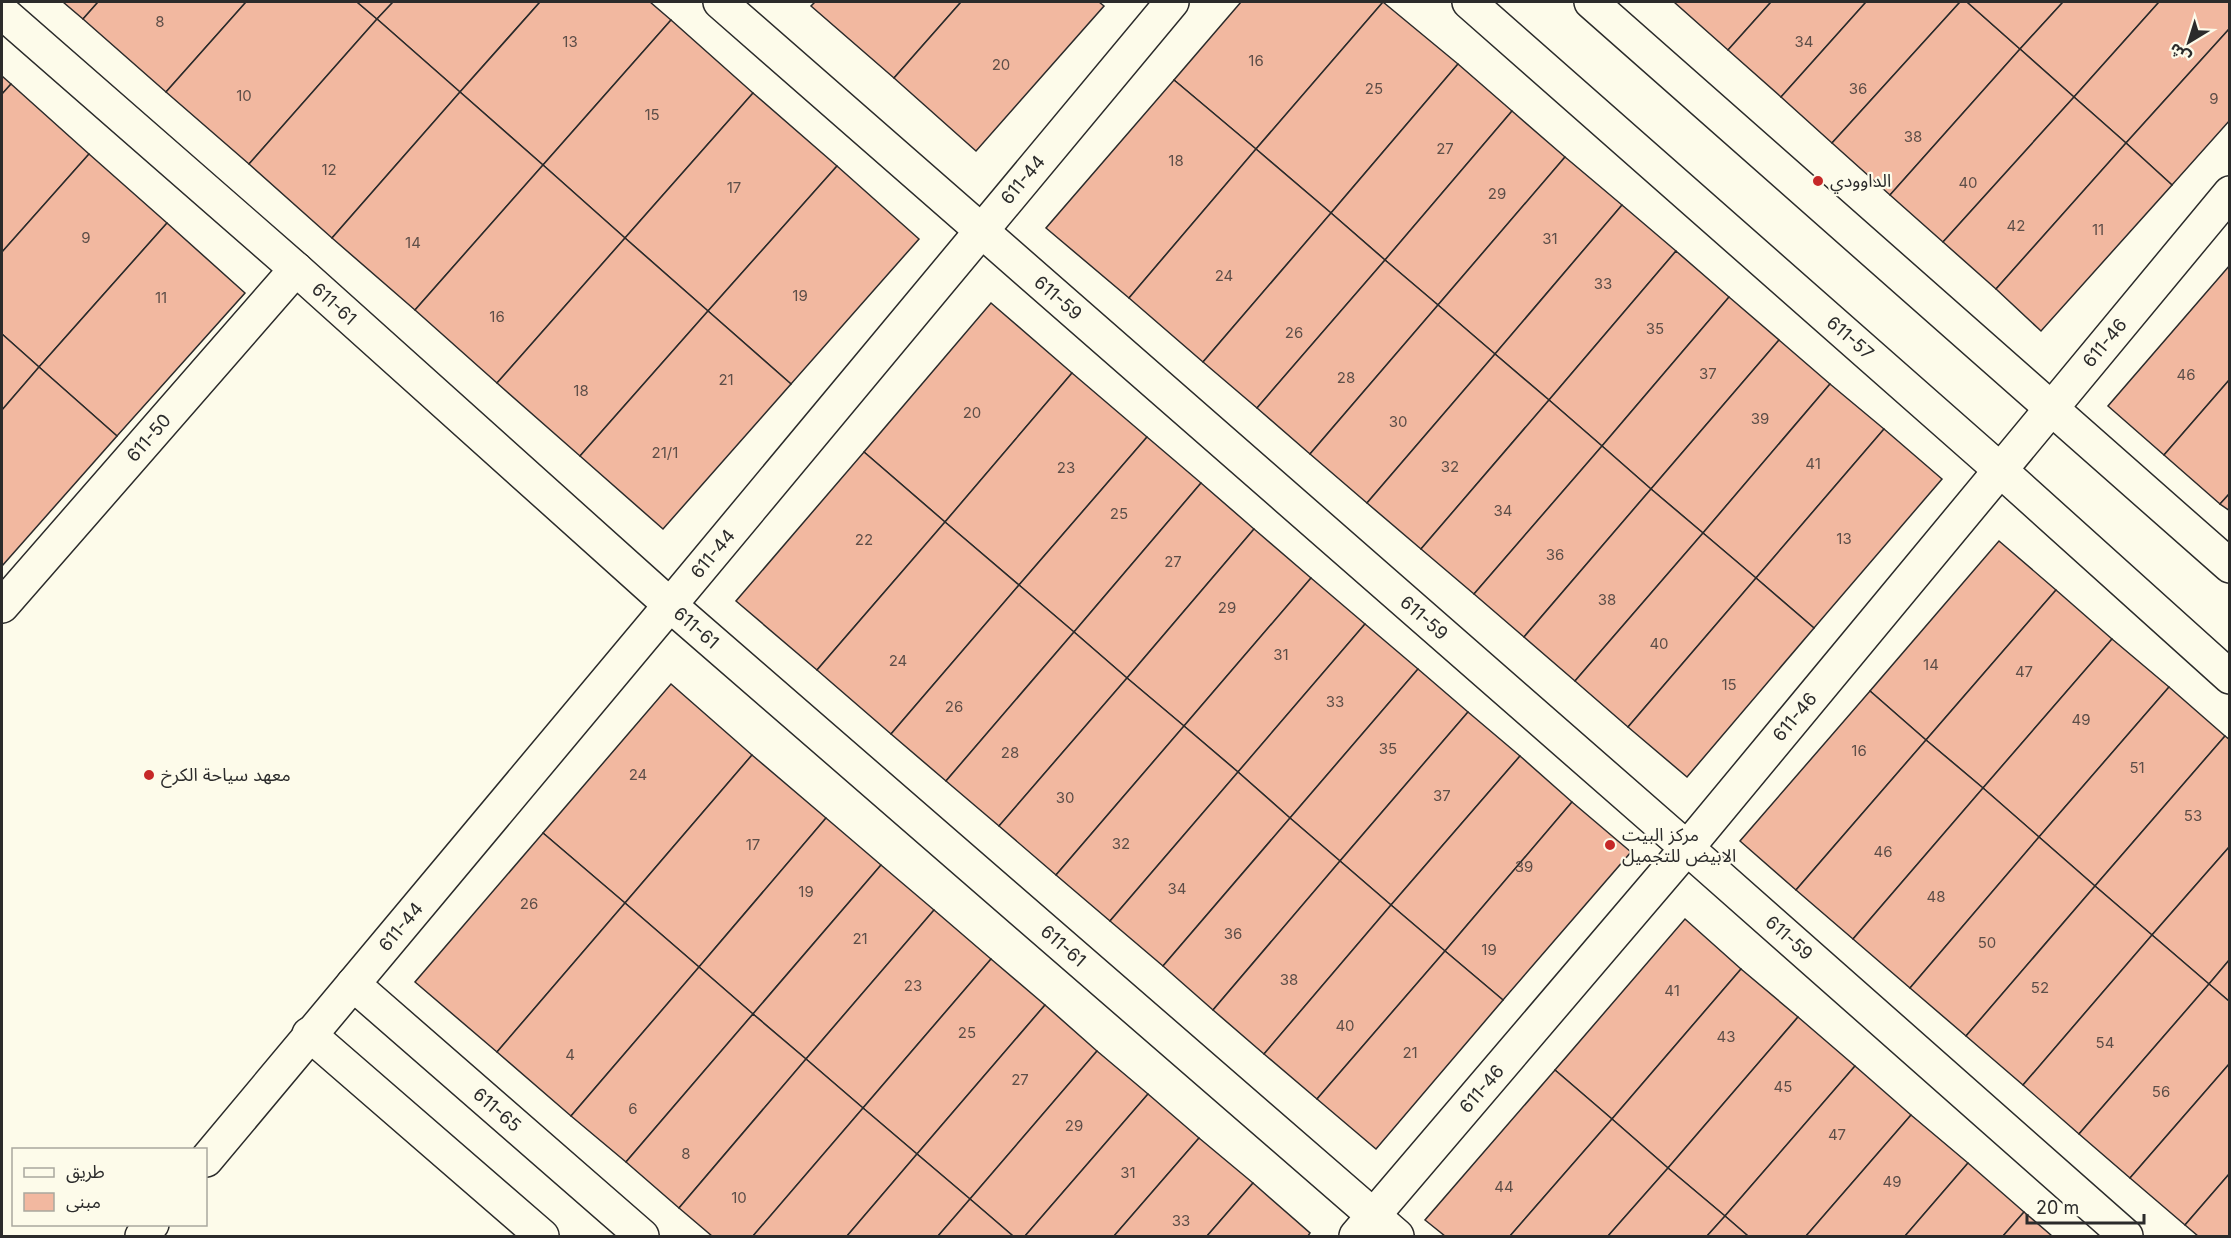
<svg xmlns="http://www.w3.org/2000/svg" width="2231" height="1238" viewBox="0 0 2231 1238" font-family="Inter,'Noto Sans Arabic',sans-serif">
  <rect width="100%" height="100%" fill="#fdfbea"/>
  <g fill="#f2b8a0" stroke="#2b2b2b" stroke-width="1.5">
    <polygon points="63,2 98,2 83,19"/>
    <polygon points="98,2 246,2 166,92 83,19"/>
    <polygon points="246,2 357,2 377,19 249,164 166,92"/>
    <polygon points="357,2 393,2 377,19"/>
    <polygon points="393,2 540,2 460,92 377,19"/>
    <polygon points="540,2 650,2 671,20 543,165 460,92"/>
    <polygon points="815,2 961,2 894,78 811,6"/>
    <polygon points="961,2 1099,2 1104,6 976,151 894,78"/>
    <polygon points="1241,2 1383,2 1256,149 1174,80"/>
    <polygon points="1383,2 1458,64 1331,213 1256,149"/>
    <polygon points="1674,2 1771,2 1728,50"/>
    <polygon points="1771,2 1866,2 1781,97 1728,50"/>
    <polygon points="1866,2 1960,2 1832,143 1781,97"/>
    <polygon points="1960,2 1967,2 2020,49 1890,195 1832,143"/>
    <polygon points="1967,2 2063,2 2020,49"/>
    <polygon points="2063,2 2159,2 2074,97 2020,49"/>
    <polygon points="2159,2 2230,2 2230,28 2126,143 2074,97"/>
    <polygon points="377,19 460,92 332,238 249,164"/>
    <polygon points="671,20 753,93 625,238 543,165"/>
    <polygon points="2230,28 2230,120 2172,185 2126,143"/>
    <polygon points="2020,49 2074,97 1943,242 1890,195"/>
    <polygon points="1458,64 1512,111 1385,260 1331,213"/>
    <polygon points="2,76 11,84 2,94"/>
    <polygon points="1174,80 1256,149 1129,298 1046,228"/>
    <polygon points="11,84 89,154 2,252 2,94"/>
    <polygon points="460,92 543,165 415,310 332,238"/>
    <polygon points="753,93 837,166 708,311 625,238"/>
    <polygon points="2074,97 2126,143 1996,289 1943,242"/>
    <polygon points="1512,111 1565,157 1438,305 1385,260"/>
    <polygon points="2126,143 2172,185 2041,331 1996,289"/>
    <polygon points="1256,149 1331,213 1203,362 1129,298"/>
    <polygon points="89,154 167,223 39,367 2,334 2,252"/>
    <polygon points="1565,157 1622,205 1495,354 1438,305"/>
    <polygon points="543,165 625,238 497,383 415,310"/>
    <polygon points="837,166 919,239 791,384 708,311"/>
    <polygon points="1622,205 1676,251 1549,400 1495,354"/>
    <polygon points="1331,213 1385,260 1257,408 1203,362"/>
    <polygon points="167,223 245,293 117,436 39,367"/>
    <polygon points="625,238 708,311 580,456 497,383"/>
    <polygon points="1676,251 1729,297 1602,446 1549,400"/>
    <polygon points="1385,260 1438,305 1310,454 1257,408"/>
    <polygon points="2230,265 2230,379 2164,455 2108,406"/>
    <polygon points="1729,297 1779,340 1651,489 1602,446"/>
    <polygon points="991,303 1072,373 945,522 864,452"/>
    <polygon points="1438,305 1495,354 1367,503 1310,454"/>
    <polygon points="708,311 791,384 663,529 580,456"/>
    <polygon points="2,334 39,367 2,410"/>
    <polygon points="1779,340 1830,384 1703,533 1651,489"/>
    <polygon points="1495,354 1549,400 1421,549 1367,503"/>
    <polygon points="39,367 117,436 2,566 2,410"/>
    <polygon points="1072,373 1147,437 1019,585 945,522"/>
    <polygon points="2230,379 2230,493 2220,504 2164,455"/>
    <polygon points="1830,384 1884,429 1756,578 1703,533"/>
    <polygon points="1549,400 1602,446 1474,594 1421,549"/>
    <polygon points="1884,429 1942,479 1814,628 1756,578"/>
    <polygon points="1147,437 1201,483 1074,632 1019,585"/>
    <polygon points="1602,446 1651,489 1524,637 1474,594"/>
    <polygon points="864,452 945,522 817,670 736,601"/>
    <polygon points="1201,483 1254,529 1127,678 1074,632"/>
    <polygon points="1651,489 1703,533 1575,681 1524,637"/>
    <polygon points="2230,493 2230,511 2220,504"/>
    <polygon points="945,522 1019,585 891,734 817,670"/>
    <polygon points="1254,529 1311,578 1184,726 1127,678"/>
    <polygon points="1703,533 1756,578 1628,727 1575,681"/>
    <polygon points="1999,541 2056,590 1926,740 1870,691"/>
    <polygon points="1311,578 1365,624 1238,772 1184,726"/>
    <polygon points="1756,578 1814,628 1687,777 1628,727"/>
    <polygon points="1019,585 1074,632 946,781 891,734"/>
    <polygon points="2056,590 2112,639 1983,788 1926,740"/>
    <polygon points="1365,624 1418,669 1290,818 1238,772"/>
    <polygon points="1074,632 1127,678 999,826 946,781"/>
    <polygon points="2112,639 2169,687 2039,837 1983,788"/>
    <polygon points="1418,669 1468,712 1340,861 1290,818"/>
    <polygon points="1127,678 1184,726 1056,875 999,826"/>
    <polygon points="671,684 752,755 625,903 543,833"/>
    <polygon points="2169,687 2225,736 2095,886 2039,837"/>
    <polygon points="1870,691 1926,740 1796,890 1740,841"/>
    <polygon points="1468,712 1520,756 1391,905 1340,861"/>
    <polygon points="1184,726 1238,772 1110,921 1056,875"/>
    <polygon points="2225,736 2230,740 2230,846 2152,935 2095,886"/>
    <polygon points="1926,740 1983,788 1853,939 1796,890"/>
    <polygon points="752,755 826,818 699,967 625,903"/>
    <polygon points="1520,756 1572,802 1445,951 1391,905"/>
    <polygon points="1238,772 1290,818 1163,966 1110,921"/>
    <polygon points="1983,788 2039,837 1910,988 1853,939"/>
    <polygon points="1572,802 1631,852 1503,1000 1445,951"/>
    <polygon points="826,818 881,865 753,1014 699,967"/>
    <polygon points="1290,818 1340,861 1213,1010 1163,966"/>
    <polygon points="543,833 625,903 497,1052 415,982"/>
    <polygon points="2039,837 2095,886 1966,1036 1910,988"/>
    <polygon points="2230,846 2230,959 2209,984 2152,935"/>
    <polygon points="1340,861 1391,905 1264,1054 1213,1010"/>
    <polygon points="881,865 934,910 806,1059 753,1014"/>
    <polygon points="2095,886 2152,935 2023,1085 1966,1036"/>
    <polygon points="625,903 699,967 571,1116 497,1052"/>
    <polygon points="1391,905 1445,951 1317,1099 1264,1054"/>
    <polygon points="934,910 991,959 863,1108 806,1059"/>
    <polygon points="1685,919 1741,969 1612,1119 1555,1070"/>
    <polygon points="2152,935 2209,984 2079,1134 2023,1085"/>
    <polygon points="1445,951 1503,1000 1376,1149 1317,1099"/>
    <polygon points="991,959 1045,1005 917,1154 863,1108"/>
    <polygon points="2230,959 2230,1002 2209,984"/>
    <polygon points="699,967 753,1014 626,1162 571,1116"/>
    <polygon points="1741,969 1798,1017 1668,1168 1612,1119"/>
    <polygon points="2209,984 2230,1002 2230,1063 2130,1178 2079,1134"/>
    <polygon points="1045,1005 1097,1051 970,1199 917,1154"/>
    <polygon points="753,1014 806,1059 679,1208 626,1162"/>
    <polygon points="1798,1017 1855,1066 1725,1216 1668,1168"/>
    <polygon points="1097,1051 1148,1094 1025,1236 1013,1236 970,1199"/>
    <polygon points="806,1059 863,1108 753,1236 712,1236 679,1208"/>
    <polygon points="2230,1063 2230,1173 2185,1225 2130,1178"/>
    <polygon points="1855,1066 1911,1115 1806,1236 1748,1236 1725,1216"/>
    <polygon points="1555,1070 1612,1119 1510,1236 1445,1236 1425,1220"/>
    <polygon points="1148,1094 1199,1138 1114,1236 1025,1236"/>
    <polygon points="863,1108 917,1154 847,1236 753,1236"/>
    <polygon points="1911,1115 1968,1163 1905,1236 1806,1236"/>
    <polygon points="1612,1119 1668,1168 1608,1236 1510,1236"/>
    <polygon points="1199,1138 1253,1183 1207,1236 1114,1236"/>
    <polygon points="917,1154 970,1199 938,1236 847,1236"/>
    <polygon points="1968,1163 2024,1212 2003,1236 1905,1236"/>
    <polygon points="1668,1168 1725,1216 1707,1236 1608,1236"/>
    <polygon points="2230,1173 2230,1236 2198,1236 2185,1225"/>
    <polygon points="1253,1183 1310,1233 1308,1236 1207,1236"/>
    <polygon points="970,1199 1013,1236 938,1236"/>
    <polygon points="2024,1212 2052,1236 2003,1236"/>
    <polygon points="1725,1216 1748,1236 1707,1236"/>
  </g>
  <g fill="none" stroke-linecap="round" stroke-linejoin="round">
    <g stroke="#2b2b2b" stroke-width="36">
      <g id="minor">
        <polyline points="720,2 1687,848 2126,1236"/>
        <polyline points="1469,2 1999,469 2230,677"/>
        <polyline points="1591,2 2230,566"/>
        <polyline points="2,12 296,269 670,605 1397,1236"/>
        <polyline points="2,606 296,269"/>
        <polyline points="353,984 642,1236"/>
        <polyline points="309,1034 542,1236"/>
        <polyline points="206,1160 670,605 1172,2"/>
        <polyline points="142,1236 152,1224"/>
        <polyline points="1356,1236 1687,848 2230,193"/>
      </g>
    </g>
    <use href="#minor" stroke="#fdfbea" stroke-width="33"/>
  </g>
  <g fill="#c62828" stroke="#fdfbea" stroke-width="2">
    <circle cx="1818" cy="181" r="6"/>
    <circle cx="149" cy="775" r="6"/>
    <circle cx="1610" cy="845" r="6"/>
  </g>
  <g text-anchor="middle" stroke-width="4.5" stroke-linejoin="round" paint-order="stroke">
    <g font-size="15" fill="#5d4e48">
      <text x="160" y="27">8</text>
      <text x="570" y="47">13</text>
      <text x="1804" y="47">34</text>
      <text x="1256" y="66">16</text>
      <text x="1001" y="70">20</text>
      <text x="1374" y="94">25</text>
      <text x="1858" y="94">36</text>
      <text x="244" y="101">10</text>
      <text x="2214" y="104">9</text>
      <text x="652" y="120">15</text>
      <text x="1913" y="142">38</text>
      <text x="1445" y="154">27</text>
      <text x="1176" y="166">18</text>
      <text x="329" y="175">12</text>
      <text x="1968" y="188">40</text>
      <text x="734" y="193">17</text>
      <text x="1497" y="199">29</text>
      <text x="2016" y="231">42</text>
      <text x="2098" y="235">11</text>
      <text x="86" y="243">9</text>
      <text x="1550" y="244">31</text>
      <text x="413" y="248">14</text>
      <text x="1224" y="281">24</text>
      <text x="1603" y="289">33</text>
      <text x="800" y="301">19</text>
      <text x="161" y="303">11</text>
      <text x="497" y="322">16</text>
      <text x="1655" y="334">35</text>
      <text x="1294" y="338">26</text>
      <text x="1708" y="379">37</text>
      <text x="2186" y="380">46</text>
      <text x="1346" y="383">28</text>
      <text x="726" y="385">21</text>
      <text x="581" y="396">18</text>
      <text x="972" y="418">20</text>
      <text x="1760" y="424">39</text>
      <text x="1398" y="427">30</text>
      <text x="665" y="458">21/1</text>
      <text x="1813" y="469">41</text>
      <text x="1450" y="472">32</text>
      <text x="1066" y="473">23</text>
      <text x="1503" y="516">34</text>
      <text x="1119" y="519">25</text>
      <text x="1844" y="544">13</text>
      <text x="864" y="545">22</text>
      <text x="1555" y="560">36</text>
      <text x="1173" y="567">27</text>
      <text x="1607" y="605">38</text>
      <text x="1227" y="613">29</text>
      <text x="1659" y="649">40</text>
      <text x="1281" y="660">31</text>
      <text x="898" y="666">24</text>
      <text x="1931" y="670">14</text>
      <text x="2024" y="677">47</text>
      <text x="1729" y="690">15</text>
      <text x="1335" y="707">33</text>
      <text x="954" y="712">26</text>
      <text x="2081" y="725">49</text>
      <text x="1388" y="754">35</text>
      <text x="1859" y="756">16</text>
      <text x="1010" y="758">28</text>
      <text x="2137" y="773">51</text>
      <text x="638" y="780">24</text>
      <text x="1442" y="801">37</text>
      <text x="1065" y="803">30</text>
      <text x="2193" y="821">53</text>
      <text x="1121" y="849">32</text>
      <text x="753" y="850">17</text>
      <text x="1883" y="857">46</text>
      <text x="1524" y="872">39</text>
      <text x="1177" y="894">34</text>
      <text x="806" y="897">19</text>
      <text x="1936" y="902">48</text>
      <text x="529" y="909">26</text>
      <text x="1233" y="939">36</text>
      <text x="860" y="944">21</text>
      <text x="1987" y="948">50</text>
      <text x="1489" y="955">19</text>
      <text x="1289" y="985">38</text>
      <text x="913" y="991">23</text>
      <text x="2040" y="993">52</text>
      <text x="1672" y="996">41</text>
      <text x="1345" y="1031">40</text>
      <text x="967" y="1038">25</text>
      <text x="1726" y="1042">43</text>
      <text x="2105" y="1048">54</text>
      <text x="1410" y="1058">21</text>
      <text x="570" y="1060">4</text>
      <text x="1020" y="1085">27</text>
      <text x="1783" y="1092">45</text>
      <text x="2161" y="1097">56</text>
      <text x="633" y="1114">6</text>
      <text x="1074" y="1131">29</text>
      <text x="1837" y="1140">47</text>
      <text x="686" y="1159">8</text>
      <text x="1128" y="1178">31</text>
      <text x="1892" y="1187">49</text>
      <text x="1504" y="1192">44</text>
      <text x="739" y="1203">10</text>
      <text x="1181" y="1226">33</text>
    </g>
    <g font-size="18" fill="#2b2b2b" stroke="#fdfbea">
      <text transform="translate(1023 180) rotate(-50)" y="6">611-44</text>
      <text transform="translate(1058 298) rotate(41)" y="6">611-59</text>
      <text transform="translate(334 304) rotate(42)" y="6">611-61</text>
      <text transform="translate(1850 338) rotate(41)" y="6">611-57</text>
      <text transform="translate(2105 343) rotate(-50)" y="6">611-46</text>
      <text transform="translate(149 438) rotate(-49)" y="6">611-50</text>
      <text transform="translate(713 554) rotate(-50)" y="6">611-44</text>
      <text transform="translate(1424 618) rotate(41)" y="6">611-59</text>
      <text transform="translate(696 628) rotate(41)" y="6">611-61</text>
      <text transform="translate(1795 717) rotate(-50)" y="6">611-46</text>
      <text transform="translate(401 927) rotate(-50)" y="6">611-44</text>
      <text transform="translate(1789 938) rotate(42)" y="6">611-59</text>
      <text transform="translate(1063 946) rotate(41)" y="6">611-61</text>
      <text transform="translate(1482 1089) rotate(-49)" y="6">611-46</text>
      <text transform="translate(497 1110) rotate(41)" y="6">611-65</text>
    </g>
    <g font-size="18" fill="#2b2b2b" stroke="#fdfbea" text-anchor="start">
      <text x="1830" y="187">الداوودي</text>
      <text x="161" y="781">معهد سياحة الكرخ</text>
      <text x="1622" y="841">مركز البيت<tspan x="1622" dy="21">الابيض للتجميل</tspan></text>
    </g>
  </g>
  <rect width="2231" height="1238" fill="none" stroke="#2b2b2b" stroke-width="6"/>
  <rect x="12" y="1148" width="195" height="78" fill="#fdfbea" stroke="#a9a89e" stroke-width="1.5"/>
  <rect x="24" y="1168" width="30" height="9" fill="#fdfbea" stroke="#a9a89e" stroke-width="1.5"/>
  <text x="66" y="1178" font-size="18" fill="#2b2b2b">طريق</text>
  <rect x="24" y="1193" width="30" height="18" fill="#f2b8a0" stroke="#a9a89e" stroke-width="1.5"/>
  <text x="66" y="1208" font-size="18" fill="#2b2b2b">مبنى</text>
  <g transform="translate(2189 42) rotate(218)" stroke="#fdfbea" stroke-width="4.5" paint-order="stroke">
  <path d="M0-4.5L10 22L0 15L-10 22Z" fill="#2b2b2b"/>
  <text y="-9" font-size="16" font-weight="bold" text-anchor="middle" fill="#2b2b2b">ش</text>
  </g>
  <path d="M2027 1214v9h117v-9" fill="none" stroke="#2b2b2b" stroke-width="3"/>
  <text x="2036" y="1214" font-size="18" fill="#2b2b2b" stroke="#fdfbea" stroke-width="4.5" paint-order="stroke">20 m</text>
</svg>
